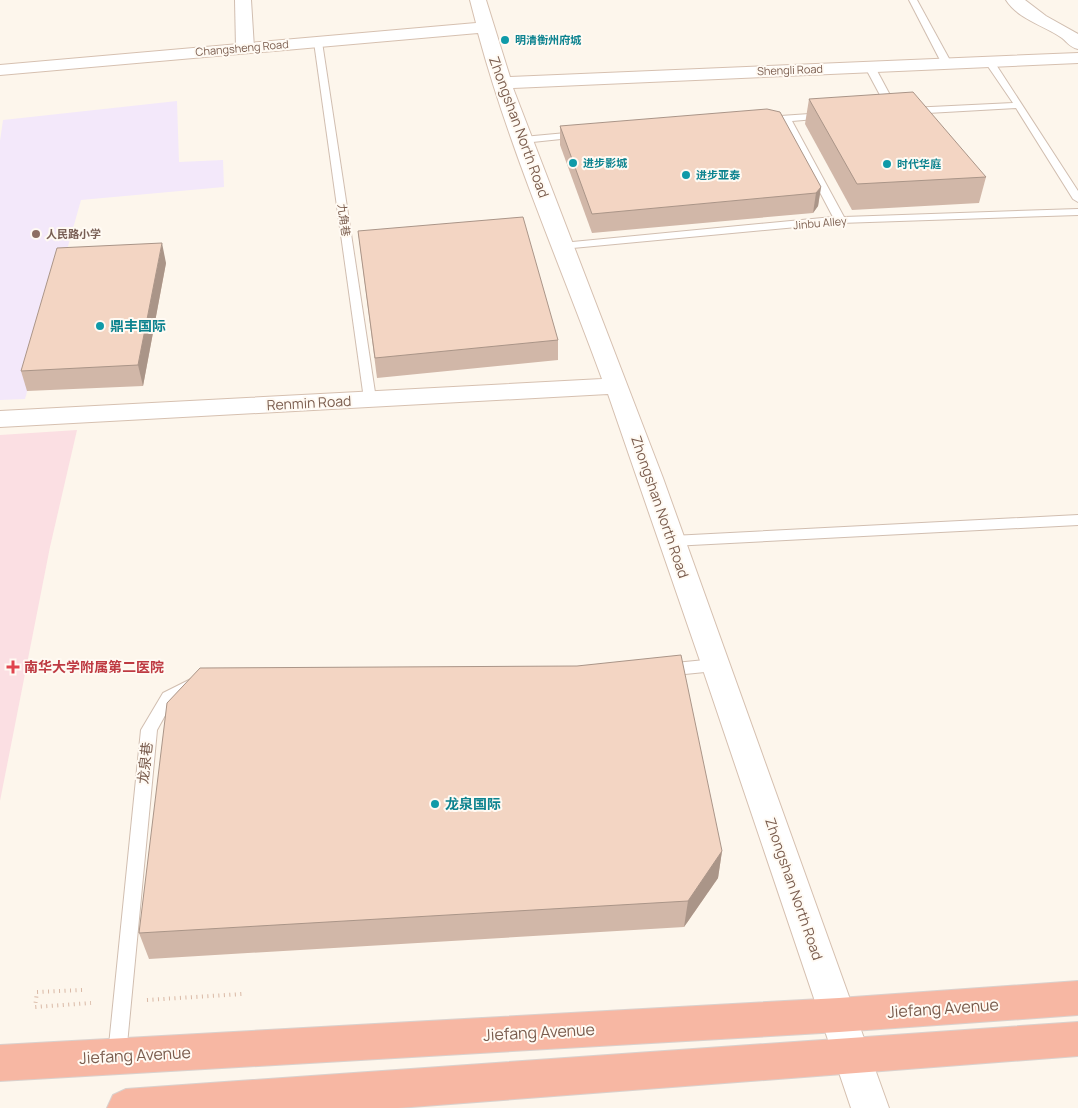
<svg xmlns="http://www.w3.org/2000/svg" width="1078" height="1108" viewBox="0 0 1078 1108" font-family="Manrope,'Noto Sans SC',sans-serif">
  <rect width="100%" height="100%" fill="#fdf6ec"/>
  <polygon fill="#f3e8fa" points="177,101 179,162 223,160 224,187 81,200 25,399 0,400 0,141 3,120"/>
  <polygon fill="#fbdfe3" points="77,430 50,547 0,801 0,435"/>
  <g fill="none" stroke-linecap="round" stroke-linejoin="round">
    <g stroke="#d1beb0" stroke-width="2">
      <g id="lane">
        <polygon points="909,0 917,0 952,64 950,66 944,66 942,64"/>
        <polygon points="318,39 322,42 376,399 370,403 364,399 314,42"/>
        <polygon points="990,59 993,60 1078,191 1078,202 1073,199 1016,108 910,114 905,111 910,108 1013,103 985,62"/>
        <polygon points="870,64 875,67 898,110 896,112 890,112 888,110 865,67"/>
        <polygon points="824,113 829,116 827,118 792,121 844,217 1078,209 1078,215 840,223 562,249 557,246 562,243 833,217 783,122 766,123 761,120 766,117"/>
        <polygon points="577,132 580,133 580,137 523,143 518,140 523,137"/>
        <polygon points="1078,515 1078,525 672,546 667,544 665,541 667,538 672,536"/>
        <polygon points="715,659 720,661 722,665 720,669 715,671 665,676 660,674 658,670 660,666 665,664"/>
        <polygon points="193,678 198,680 200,684 198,688 173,701 157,730 126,1055 124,1061 117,1064 110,1061 108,1055 141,730 163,693"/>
      </g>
    </g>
    <g stroke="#d1beb0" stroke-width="2">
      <g id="street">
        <polygon points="235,0 251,0 254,48 251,52 245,53 239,52 236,48"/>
        <path d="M1006,0H1025L1046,16L1078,34V49C1070,47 1068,43 1062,38C1044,25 1019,20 1006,0Z"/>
      </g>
    </g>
    <g stroke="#d6c0b0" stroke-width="2">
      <path id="secondary" d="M470,0H486L510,77L1078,53V63L513,88L663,478L889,1108H851L699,658L608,394L0,427V411L602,379C560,264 510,151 478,33L0,75V65L476,23Z"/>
    </g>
    <g stroke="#dad1cd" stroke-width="2">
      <g id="highway">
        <polygon points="1078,981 1078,1015 839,1032 0,1081 0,1045 839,998"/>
        <polygon points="1078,1022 1078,1056 398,1108 107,1108 113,1095 126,1089"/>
      </g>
    </g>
    <g stroke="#d9b8a5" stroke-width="4" stroke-dasharray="1 4.5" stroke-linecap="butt">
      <polyline points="82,990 37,992 35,1007 91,1003"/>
      <polyline points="147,1000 242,994"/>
    </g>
    <use href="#lane" fill="#fff" fill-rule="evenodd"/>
    <use href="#street" fill="#fff" fill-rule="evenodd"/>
    <use href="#secondary" fill="#fff" fill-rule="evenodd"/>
    <use href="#highway" fill="#f7b7a3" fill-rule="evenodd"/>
  </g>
  <g fill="#d1b7a8">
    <polygon points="809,99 986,177 979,203 852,210 805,124"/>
    <polygon points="560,126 821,187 818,206 813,213 592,233 560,145"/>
    <polygon points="358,231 558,340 558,360 377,378"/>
    <polygon points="166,263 143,386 27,391 21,371"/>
    <polygon points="722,851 718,878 684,927 149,959 139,933"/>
  </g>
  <g fill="#aa9588">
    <polygon points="821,187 818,206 813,213 816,193"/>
    <polygon points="162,243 166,263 143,386 138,365"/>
    <polygon points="722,851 718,878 684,927 688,901"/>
  </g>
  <g fill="#f3d5c3" stroke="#aa9588">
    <polygon points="913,92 986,177 857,184 809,99"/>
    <polygon points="767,109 780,112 821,187 816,193 592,214 560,126"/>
    <polygon points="523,217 558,340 375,358 358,231"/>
    <polygon points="162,243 138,365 21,371 57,248"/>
    <polygon points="681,655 722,851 688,901 139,933 167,703 200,668 577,666"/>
  </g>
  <g fill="#0f9aa8" stroke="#fffaf3" stroke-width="2">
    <circle cx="505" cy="40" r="5"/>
    <circle cx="573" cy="163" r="5"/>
    <circle cx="887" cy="164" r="5"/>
    <circle cx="686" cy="175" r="5"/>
    <circle cx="100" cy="326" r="5"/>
    <circle cx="435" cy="804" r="5"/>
  </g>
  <circle fill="#8d6e63" stroke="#fffaf3" stroke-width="2" cx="36" cy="234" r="5"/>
  <path fill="#e0444e" stroke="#fffaf3" stroke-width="2" d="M10.5 659.5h5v5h5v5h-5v5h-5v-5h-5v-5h5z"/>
  <g text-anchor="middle" stroke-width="4" stroke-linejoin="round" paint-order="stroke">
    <g font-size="11" font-weight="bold" fill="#0d838f" stroke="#fffaf3" text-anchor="start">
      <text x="515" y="44">明清衡州府城</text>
      <text x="583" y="167">进步影城</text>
      <text x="897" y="168">时代华庭</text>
      <text x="696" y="179">进步亚泰</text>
    </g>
    <g font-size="11" fill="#7a5c4d" stroke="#fffaf3">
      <text transform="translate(242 48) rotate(-5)" y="4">Changsheng Road</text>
      <text transform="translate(790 70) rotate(-2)" y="4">Shengli Road</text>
      <text transform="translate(344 220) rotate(82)" y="4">九角巷</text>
      <text transform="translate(820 223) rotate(-5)" y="4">Jinbu Alley</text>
    </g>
    <g font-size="11" font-weight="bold" fill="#785e54" stroke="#fffaf3" text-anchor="start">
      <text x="46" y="238">人民路小学</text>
    </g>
    <g font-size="14" fill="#7a5c4d" stroke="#fffaf3">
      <text transform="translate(519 127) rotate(70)" y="5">Zhongshan North Road</text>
      <text transform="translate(309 403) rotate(-3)" y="5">Renmin Road</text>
      <text transform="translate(660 507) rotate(71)" y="5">Zhongshan North Road</text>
      <text transform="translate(145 763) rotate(-84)" y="5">龙泉巷</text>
      <text transform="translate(794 889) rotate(71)" y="5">Zhongshan North Road</text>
    </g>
    <g font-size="14" font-weight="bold" fill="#0d838f" stroke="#fffaf3" text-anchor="start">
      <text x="110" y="331">鼎丰国际</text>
      <text x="445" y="809">龙泉国际</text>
    </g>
    <g font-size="14" font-weight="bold" fill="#be3a42" stroke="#fffaf3" text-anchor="start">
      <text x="24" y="672">南华大学附属第二医院</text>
    </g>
    <g font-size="16" fill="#7a5c4d" stroke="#fffaf3">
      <text transform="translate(943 1008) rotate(-4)" y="6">Jiefang Avenue</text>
      <text transform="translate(539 1032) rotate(-3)" y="6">Jiefang Avenue</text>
      <text transform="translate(135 1055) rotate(-3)" y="6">Jiefang Avenue</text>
    </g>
  </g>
</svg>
